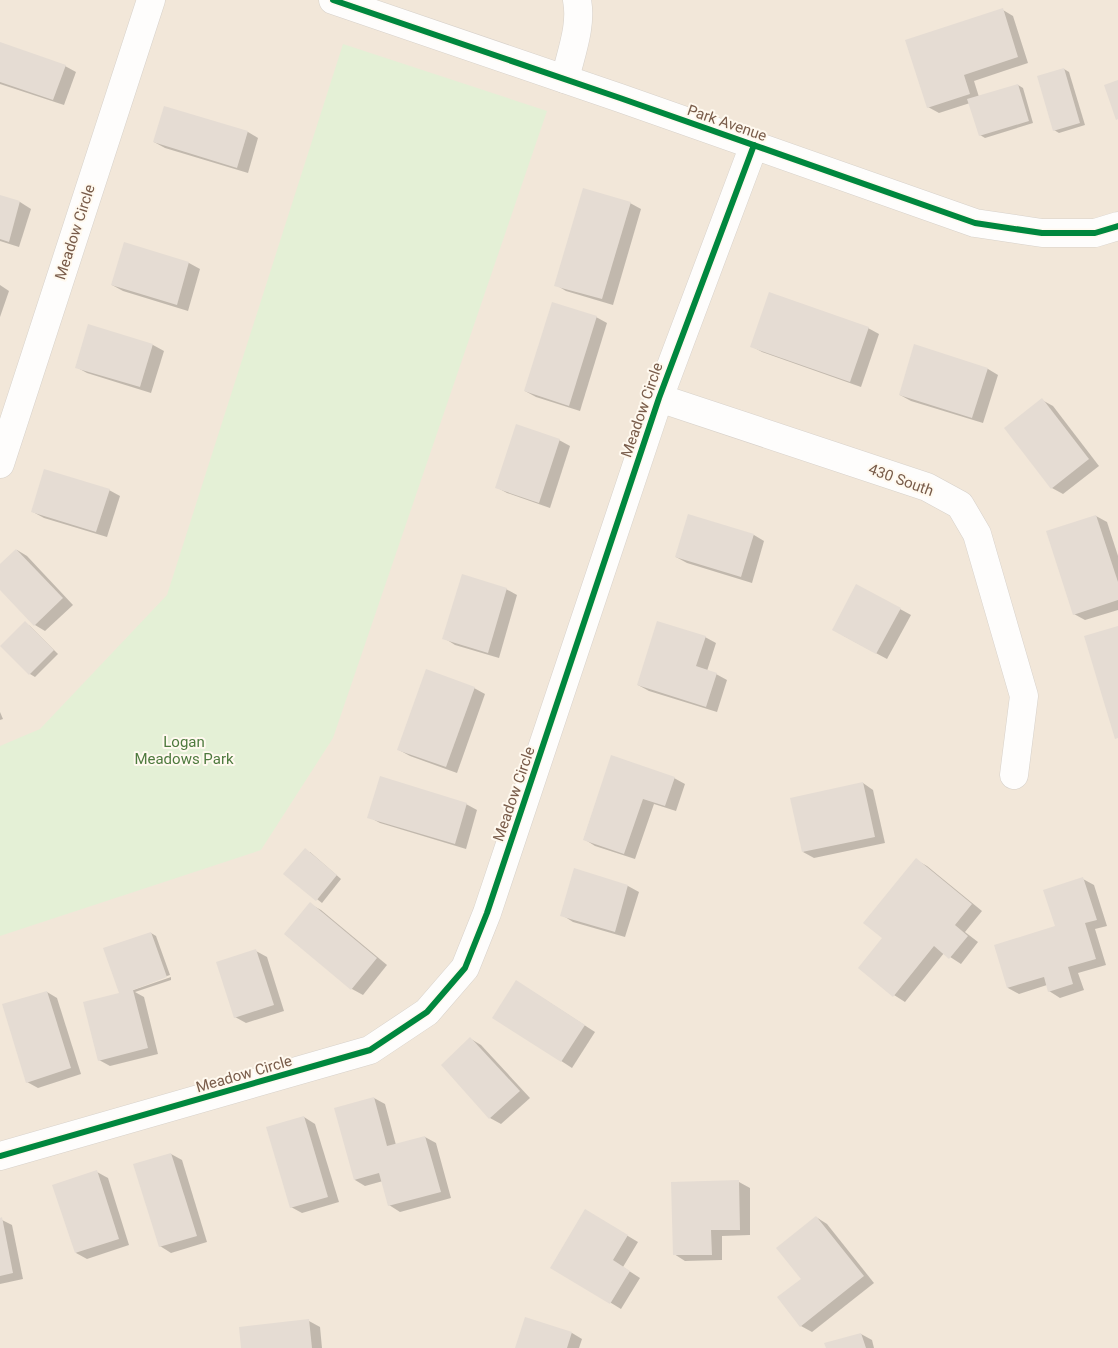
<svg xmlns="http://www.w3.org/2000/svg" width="1118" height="1348" viewBox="0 0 1118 1348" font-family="Roboto,sans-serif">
  <rect width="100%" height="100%" fill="#f8f4ec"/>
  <rect fill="#f2e7d9" x="0" y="0" width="1118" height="1348"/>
  <polygon fill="#e4f0d6" points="343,44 547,111 333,738 261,850 0,936 0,746 40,729 167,595"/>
  <g fill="#0003">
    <polygon points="1003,10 1013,16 1028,63 974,81 979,97 1018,85 1023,88 1033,123 985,138 980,135 970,103 939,113 928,107"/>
    <polygon points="0,43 65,66 76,72 64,105 0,84"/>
    <polygon points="1064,69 1069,72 1085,125 1059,133 1054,130"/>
    <polygon points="248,132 258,138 248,173 165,148 154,142"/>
    <polygon points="0,196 20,202 31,209 19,247 0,241"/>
    <polygon points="630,203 641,209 613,305 566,291 556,285"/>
    <polygon points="125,244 189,263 200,269 188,311 123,291 112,285"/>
    <polygon points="0,285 9,291 0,317"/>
    <polygon points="596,317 607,323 580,411 536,397 525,391"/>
    <polygon points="89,326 153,345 164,351 151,393 87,373 76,367"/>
    <polygon points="868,328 879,334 861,387 762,352 751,346"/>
    <polygon points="915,346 988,369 998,375 983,423 911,401 900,395"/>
    <polygon points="1042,400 1053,406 1099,466 1063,494 1052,488"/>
    <polygon points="559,440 570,446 550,508 507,493 496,487"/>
    <polygon points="109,490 120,496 107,537 44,518 33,512"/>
    <polygon points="1096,516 1107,522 1118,556 1118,610 1085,620 1074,614"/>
    <polygon points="754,535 764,541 752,583 687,563 676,557"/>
    <polygon points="17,550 27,556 73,605 45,631 35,625 0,588 0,566"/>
    <polygon points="506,589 517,595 499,658 455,645 444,638"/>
    <polygon points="900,609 911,615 887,659 844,636"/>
    <polygon points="25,623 30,626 58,654 35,677 30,674"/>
    <polygon points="705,637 716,643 707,671 716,674 727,680 717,712 649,691 638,685"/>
    <polygon points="474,688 485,694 457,773 410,756 399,750"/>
    <polygon points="0,712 3,719 0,720"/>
    <polygon points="612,756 674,778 685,784 676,811 654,804 635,859 595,846 584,839"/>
    <polygon points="863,783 873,790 885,843 814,858 803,852"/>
    <polygon points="466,804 477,810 466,849 380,823 369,817"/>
    <polygon points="310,852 341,879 322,903 285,874"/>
    <polygon points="916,860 927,866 982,911 965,932 978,942 961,964 944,953 905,1002 894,995 884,938"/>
    <polygon points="575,870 628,886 639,892 625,937 573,922 562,915"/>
    <polygon points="1083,879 1094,885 1107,926 1095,929 1106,965 1078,973 1084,990 1060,998 1049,991 1047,985 1019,994 1008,988 995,946 1056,927"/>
    <polygon points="310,904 321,910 387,965 363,995 352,989 285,934"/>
    <polygon points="151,933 156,936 170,975 122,991 122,994 171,977 171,980 135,992 144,997 158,1054 110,1066 99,1060 84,1003 121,994 105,949"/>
    <polygon points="256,951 267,957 284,1011 246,1023 235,1017"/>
    <polygon points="527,988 595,1032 572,1068 494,1017"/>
    <polygon points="47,992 57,998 81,1074 38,1088 27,1082"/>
    <polygon points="471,1039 481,1045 530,1098 501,1124 490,1118"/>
    <polygon points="374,1098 385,1104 396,1145 425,1137 436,1143 451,1198 400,1212 389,1205 383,1181 365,1186 355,1180"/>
    <polygon points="304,1117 315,1124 339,1202 302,1213 291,1207"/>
    <polygon points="171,1154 182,1160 207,1242 171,1253 160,1246"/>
    <polygon points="97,1172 108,1178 129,1245 87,1259 76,1253"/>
    <polygon points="739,1182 750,1188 750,1235 722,1236 722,1260 685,1261 674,1254 672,1183"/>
    <polygon points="586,1211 638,1242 623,1267 640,1278 621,1309 552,1267"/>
    <polygon points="816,1217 827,1224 874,1283 812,1332 801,1326 802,1279"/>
    <polygon points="0,1219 12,1225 23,1279 0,1284"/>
    <polygon points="309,1321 320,1327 322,1348 243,1348"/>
    <polygon points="572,1333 582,1339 579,1348 517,1348"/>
    <polygon points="861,1334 872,1340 874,1348 827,1348"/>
  </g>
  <g fill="#e5dcd3">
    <polygon points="1003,8 1018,57 964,75 970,94 927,108 905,40"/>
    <polygon points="0,42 66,65 53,100 0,82"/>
    <polygon points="1064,68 1080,123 1053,131 1037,76"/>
    <polygon points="1118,80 1118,119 1116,120 1104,85"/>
    <polygon points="1018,84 1029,121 979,136 967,99"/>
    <polygon points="164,106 248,131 237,168 153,142"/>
    <polygon points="583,188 631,202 602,299 554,286"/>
    <polygon points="0,195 20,201 9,242 0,239"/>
    <polygon points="124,242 189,262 177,305 111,285"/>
    <polygon points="769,292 869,327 850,382 750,347"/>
    <polygon points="552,302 597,316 569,406 524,391"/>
    <polygon points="88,324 153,344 140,387 75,368"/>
    <polygon points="914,344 988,368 972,418 899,395"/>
    <polygon points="1042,398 1089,459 1051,489 1004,428"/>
    <polygon points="516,424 560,439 539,503 495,488"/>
    <polygon points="44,469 110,489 96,532 31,512"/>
    <polygon points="688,514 754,534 741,577 675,557"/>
    <polygon points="1096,515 1118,582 1118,600 1073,615 1046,531"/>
    <polygon points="16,549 63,598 34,626 0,590 0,564"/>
    <polygon points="462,574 507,588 488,653 442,639"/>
    <polygon points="856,584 901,608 876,654 832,630"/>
    <polygon points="25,621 54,650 29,675 0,646"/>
    <polygon points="657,621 706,636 696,666 717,673 706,707 637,685"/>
    <polygon points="1118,626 1118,738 1115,739 1084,636"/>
    <polygon points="426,669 475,687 446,767 397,750"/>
    <polygon points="611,755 675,777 665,806 643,799 624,854 583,840"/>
    <polygon points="380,776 467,803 455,844 367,818"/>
    <polygon points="863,782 875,837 802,852 790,798"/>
    <polygon points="305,848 337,875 316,901 283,874"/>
    <polygon points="916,858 972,904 955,925 968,936 949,959 934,946 893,997 858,968 882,938 863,923"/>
    <polygon points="574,868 628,885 615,932 560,916"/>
    <polygon points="1083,877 1097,920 1085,923 1096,959 1068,967 1073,984 1048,992 1044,977 1007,988 994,945 1055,926 1043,890"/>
    <polygon points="310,902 377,958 351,990 284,934"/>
    <polygon points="151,932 167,977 133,990 148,1048 98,1061 83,1002 119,993 103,948"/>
    <polygon points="256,949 274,1005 234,1018 216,962"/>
    <polygon points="516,980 585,1025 561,1062 492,1018"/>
    <polygon points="47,991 71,1068 26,1083 2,1004"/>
    <polygon points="470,1037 520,1091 489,1119 441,1065"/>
    <polygon points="374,1097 387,1146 425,1136 441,1192 388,1206 379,1173 354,1180 334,1108"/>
    <polygon points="304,1116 328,1197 290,1208 266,1127"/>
    <polygon points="171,1153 197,1236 159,1247 133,1164"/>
    <polygon points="97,1170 119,1239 75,1253 52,1185"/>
    <polygon points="739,1180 740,1230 711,1230 712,1255 673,1255 671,1182"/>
    <polygon points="585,1209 628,1235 613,1260 630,1271 610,1304 550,1268"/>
    <polygon points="816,1216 864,1276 800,1327 777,1297 801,1279 776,1248"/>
    <polygon points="2,1217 13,1273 0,1276 0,1218"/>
    <polygon points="525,1317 572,1332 567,1348 515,1348"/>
    <polygon points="309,1319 312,1348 241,1348 239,1327"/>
    <polygon points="861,1333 866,1348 826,1348 824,1343"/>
  </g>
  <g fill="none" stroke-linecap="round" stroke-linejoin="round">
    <g stroke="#d7d1ca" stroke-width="29">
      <g id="minor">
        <path d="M565,79C571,53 582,26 577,0"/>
        <polyline points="659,398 927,487 960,505 977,534 1024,696 1014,775"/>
        <polyline points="0,464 151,0"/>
        <polyline points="0,1156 370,1050 427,1012 465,968 487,913 659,398 754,145"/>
      </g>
    </g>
    <g stroke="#d7d1ca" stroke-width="29">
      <polyline id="tertiary" points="333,0 620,98 975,223 1042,233 1095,233 1118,226"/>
    </g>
    <use href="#minor" stroke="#fefdfc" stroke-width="28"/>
    <use href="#tertiary" stroke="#fefdfc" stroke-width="28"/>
    <g stroke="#fff9ef" stroke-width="9">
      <g id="cycleway">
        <polyline points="333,0 620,98 975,223 1042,233 1095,233 1118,226"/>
        <polyline points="0,1156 370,1050 427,1012 465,968 487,913 659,398 754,145"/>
      </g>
    </g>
    <use href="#cycleway" stroke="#00873e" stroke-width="6"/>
  </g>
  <g text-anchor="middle" stroke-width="4" stroke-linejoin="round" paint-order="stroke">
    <g font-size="15" fill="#795c4a" stroke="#fff9ef">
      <text transform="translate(727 123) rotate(19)" y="5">Park Avenue</text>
      <text transform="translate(75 232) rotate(-72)" y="5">Meadow Circle</text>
      <text transform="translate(642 410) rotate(-71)" y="5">Meadow Circle</text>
      <text transform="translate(901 480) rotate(20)" y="5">430 South</text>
      <text transform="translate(514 794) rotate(-71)" y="5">Meadow Circle</text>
      <text transform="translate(244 1074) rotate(-16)" y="5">Meadow Circle</text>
    </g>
    <g font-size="15" fill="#4e7a3e" stroke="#fff9ef">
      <text x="184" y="747">Logan<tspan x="184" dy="17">Meadows Park</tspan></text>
    </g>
  </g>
</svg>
